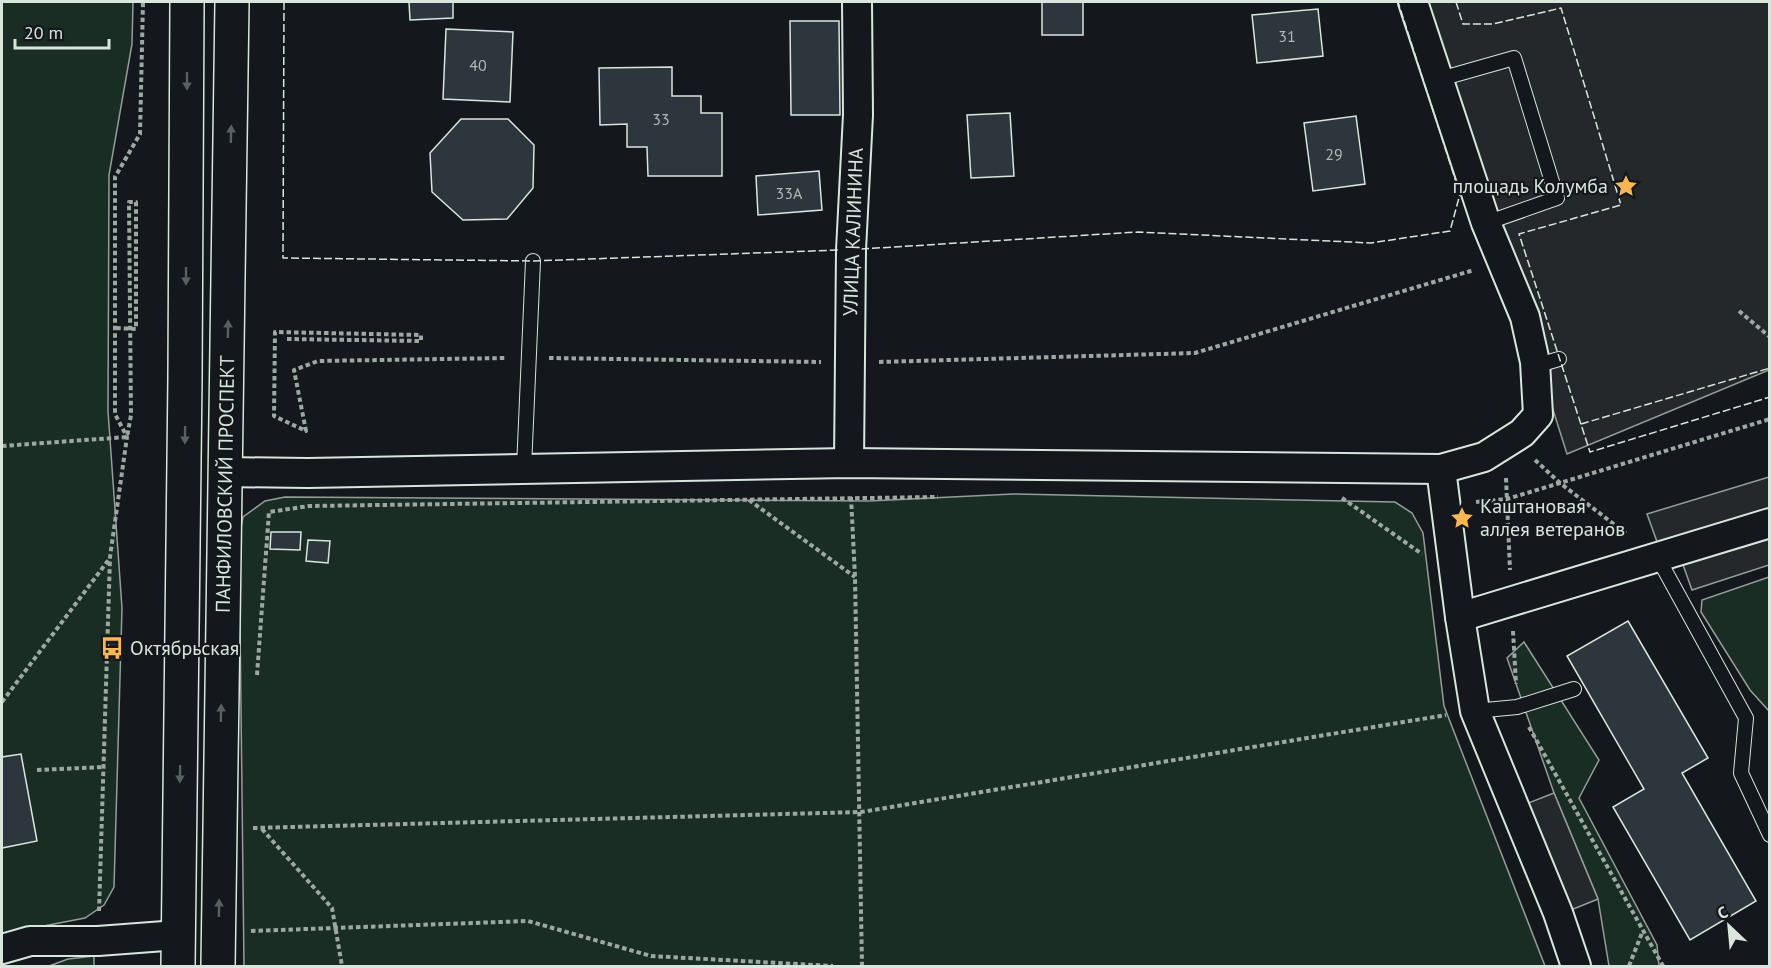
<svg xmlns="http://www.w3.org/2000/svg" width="1771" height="968" viewBox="0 0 1771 968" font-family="'PT Sans',sans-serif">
  <rect width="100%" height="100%" fill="#14181c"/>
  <g fill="#1a2d24" stroke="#939e99" stroke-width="1.5">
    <polygon points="2,2 133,2 132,44 109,175 108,411 122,608 114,887 104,905 85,918 2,934"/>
    <polygon points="1013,494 1395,502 1412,513 1423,533 1444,706 1545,966 244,966 239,537 243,517 265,501 285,497 869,501"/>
    <polygon points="1769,577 1770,577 1769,711 1750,690 1701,612 1702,600"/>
    <polygon points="1524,642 1599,760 1579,798 1657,945 1659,966 1609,966 1598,899 1554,793 1507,658"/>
    <polygon points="94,956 94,966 49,966 68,959"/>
  </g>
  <g fill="#24282b" stroke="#939e99" stroke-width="1.5">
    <polygon points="1424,2 1769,2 1769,370 1567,454"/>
    <polygon points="1769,477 1769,516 1660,550 1647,514"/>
    <polygon points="1769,534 1769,565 1692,590 1682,562"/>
    <polygon points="1554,793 1598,899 1566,912 1521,806"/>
  </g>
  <g fill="#2c363c" stroke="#d8e6dc" stroke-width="1.5">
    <polygon points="409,2 453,2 453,18 410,20"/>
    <rect x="1042" y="2" width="41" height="33"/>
    <polygon points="1318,9 1323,56 1257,63 1252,15"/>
    <polygon points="790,21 839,21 840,115 791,115"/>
    <polygon points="446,29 513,32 510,102 443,99"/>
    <polygon points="672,67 672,96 701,96 701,113 722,113 722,176 648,176 647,147 627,147 627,124 600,125 599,68"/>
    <polygon points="1010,113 1014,176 971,178 967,115"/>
    <polygon points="1356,116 1365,184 1313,191 1304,123"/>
    <polygon points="461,119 508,119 534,145 533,188 507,219 463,220 432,192 430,153"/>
    <polygon points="819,171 822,210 758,215 756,176"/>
    <polygon points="271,532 301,532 300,550 270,549"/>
    <polygon points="308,540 330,541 328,563 306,561"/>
    <polygon points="1628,621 1708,758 1682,773 1756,901 1690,940 1613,807 1644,789 1567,656"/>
    <polygon points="21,754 37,841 2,848 2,757"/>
  </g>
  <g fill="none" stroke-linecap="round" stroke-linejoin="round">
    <g stroke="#d8e6dc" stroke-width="16">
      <g id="service">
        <polyline points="1440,79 1514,58 1557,198 1486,223"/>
        <polyline points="1535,366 1559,359"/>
        <polyline points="524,468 533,261"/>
        <polyline points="1658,558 1746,718 1741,773 1770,835"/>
        <polyline points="1475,711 1517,707 1574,689"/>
      </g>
    </g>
    <g stroke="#d8e6dc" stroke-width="32">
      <g id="minor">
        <polyline points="849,463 851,250 858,115 857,2"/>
        <polyline points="1441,469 1460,617 1475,711 1558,913 1576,966"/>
        <polyline points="224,472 308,473 849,463 1441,469 1484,457 1522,433 1538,415 1535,362 1525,317 1486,223 1413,2"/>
        <polyline points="1460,617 1770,523"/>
        <polyline points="2,949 30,941 98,941 178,935"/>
      </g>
    </g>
    <g stroke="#d8e6dc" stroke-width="36">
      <g id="primary">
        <polyline points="178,966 185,377 187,2"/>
        <polyline points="218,966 232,2"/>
      </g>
    </g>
    <g stroke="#9da8a2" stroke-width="4" stroke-dasharray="4.5 3" stroke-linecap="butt">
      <polyline points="1739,311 1770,337"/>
      <polyline points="287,339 421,341 421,335 275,332 274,416 306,431 294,370 318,361 506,358"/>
      <polyline points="549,358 821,362"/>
      <polyline points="879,362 1195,353 1474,270"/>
      <polyline points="2,446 127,437 131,415 129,202 136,202 136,329 116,328"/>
      <polyline points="1535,460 1560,483 1770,419"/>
      <polyline points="1506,478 1510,570"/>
      <polyline points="851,497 855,577 862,966"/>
      <polyline points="1342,498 1422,554"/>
      <polyline points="749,500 855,577"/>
      <polyline points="1476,502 1507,499 1560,483 1628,535"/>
      <polyline points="1513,631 1516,684"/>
      <polyline points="257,675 269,512 309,506 938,497"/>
      <polyline points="2,702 110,558"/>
      <polyline points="1529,727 1663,966"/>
      <polyline points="37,770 105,767"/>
      <polyline points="253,828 861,812 1446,715"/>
      <polyline points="262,829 332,908 342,966"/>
      <polyline points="99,911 110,557 127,437 115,414 115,177 140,134 143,2"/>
      <polyline points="251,931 528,921 651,956 833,966"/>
      <polyline points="1629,966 1642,933"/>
    </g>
    <use href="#service" stroke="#14181c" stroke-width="14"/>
    <use href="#minor" stroke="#14181c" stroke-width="28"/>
    <use href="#primary" stroke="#14181c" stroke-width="33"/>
    <g stroke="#d8e6dc" stroke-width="1.5" stroke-dasharray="8 3" stroke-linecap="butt">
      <polyline points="284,2 283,258 533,261 840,250"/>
      <polyline points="1456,2 1463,24 1493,24 1561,8 1621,205 1519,234 1590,452 1770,397"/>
      <polyline points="861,249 1138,232 1371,243 1450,231 1460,194 1398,2"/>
      <polyline points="1581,424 1770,368"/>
    </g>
  </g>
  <defs><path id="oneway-solid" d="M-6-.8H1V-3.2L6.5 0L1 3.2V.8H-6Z" transform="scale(1.5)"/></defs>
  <g fill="#59605f">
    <use href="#oneway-solid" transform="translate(187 81) rotate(90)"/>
    <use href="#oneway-solid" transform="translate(231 134) rotate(-89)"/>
    <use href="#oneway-solid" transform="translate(186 276) rotate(90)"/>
    <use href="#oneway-solid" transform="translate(228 329) rotate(-89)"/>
    <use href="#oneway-solid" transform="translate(185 435) rotate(91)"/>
    <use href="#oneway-solid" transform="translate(221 713) rotate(-89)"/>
    <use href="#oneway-solid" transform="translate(180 774) rotate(91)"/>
    <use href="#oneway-solid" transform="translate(219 908) rotate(-89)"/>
  </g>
  <defs>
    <g id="sight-bare" transform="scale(1.8)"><path d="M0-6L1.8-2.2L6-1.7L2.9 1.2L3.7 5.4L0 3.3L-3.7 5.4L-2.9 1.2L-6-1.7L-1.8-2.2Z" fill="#ffb74d" stroke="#14181c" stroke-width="2.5" paint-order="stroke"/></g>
    <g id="bus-bare" transform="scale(1.8)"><path d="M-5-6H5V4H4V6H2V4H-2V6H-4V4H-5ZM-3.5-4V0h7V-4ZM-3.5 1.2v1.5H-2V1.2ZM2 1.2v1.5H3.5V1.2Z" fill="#ffb74d" stroke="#14181c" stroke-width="2.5" paint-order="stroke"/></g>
  </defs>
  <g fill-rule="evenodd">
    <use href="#sight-bare" x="1626" y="186"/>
    <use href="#sight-bare" x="1462" y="518"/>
    <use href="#bus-bare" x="112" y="648"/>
  </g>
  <g text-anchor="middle" stroke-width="4.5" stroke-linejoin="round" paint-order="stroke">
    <g font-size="16" fill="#adbab4">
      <text x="1287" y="42">31</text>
      <text x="478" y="71">40</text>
      <text x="661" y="125">33</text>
      <text x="1334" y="160">29</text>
      <text x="789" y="199">33А</text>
    </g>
    <g font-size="20" fill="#d8e6dc" stroke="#14181c" text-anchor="start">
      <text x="1608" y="193" text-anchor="end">площадь Колумба</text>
      <text x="1480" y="513">Каштановая<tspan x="1480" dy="23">аллея ветеранов</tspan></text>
      <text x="130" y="655">Октябрьская</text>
    </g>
    <g font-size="20" fill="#d8e6dc" stroke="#14181c">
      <text transform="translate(853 232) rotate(-88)" y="7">УЛИЦА КАЛИНИНА</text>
      <text transform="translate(225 484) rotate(-89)" y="7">ПАНФИЛОВСКИЙ ПРОСПЕКТ</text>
    </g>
  </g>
  <rect width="1771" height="968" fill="none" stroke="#d8e6dc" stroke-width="6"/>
  <g transform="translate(1729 926) rotate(334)" stroke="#14181c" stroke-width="4.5" paint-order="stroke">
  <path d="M0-4.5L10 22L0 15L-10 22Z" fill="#d8e6dc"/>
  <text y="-9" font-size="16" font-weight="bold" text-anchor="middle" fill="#d8e6dc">С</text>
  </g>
  <path d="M15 39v9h94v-9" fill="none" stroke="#d8e6dc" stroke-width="3"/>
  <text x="24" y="39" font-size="18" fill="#d8e6dc" stroke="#14181c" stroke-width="4.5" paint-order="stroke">20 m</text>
</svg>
